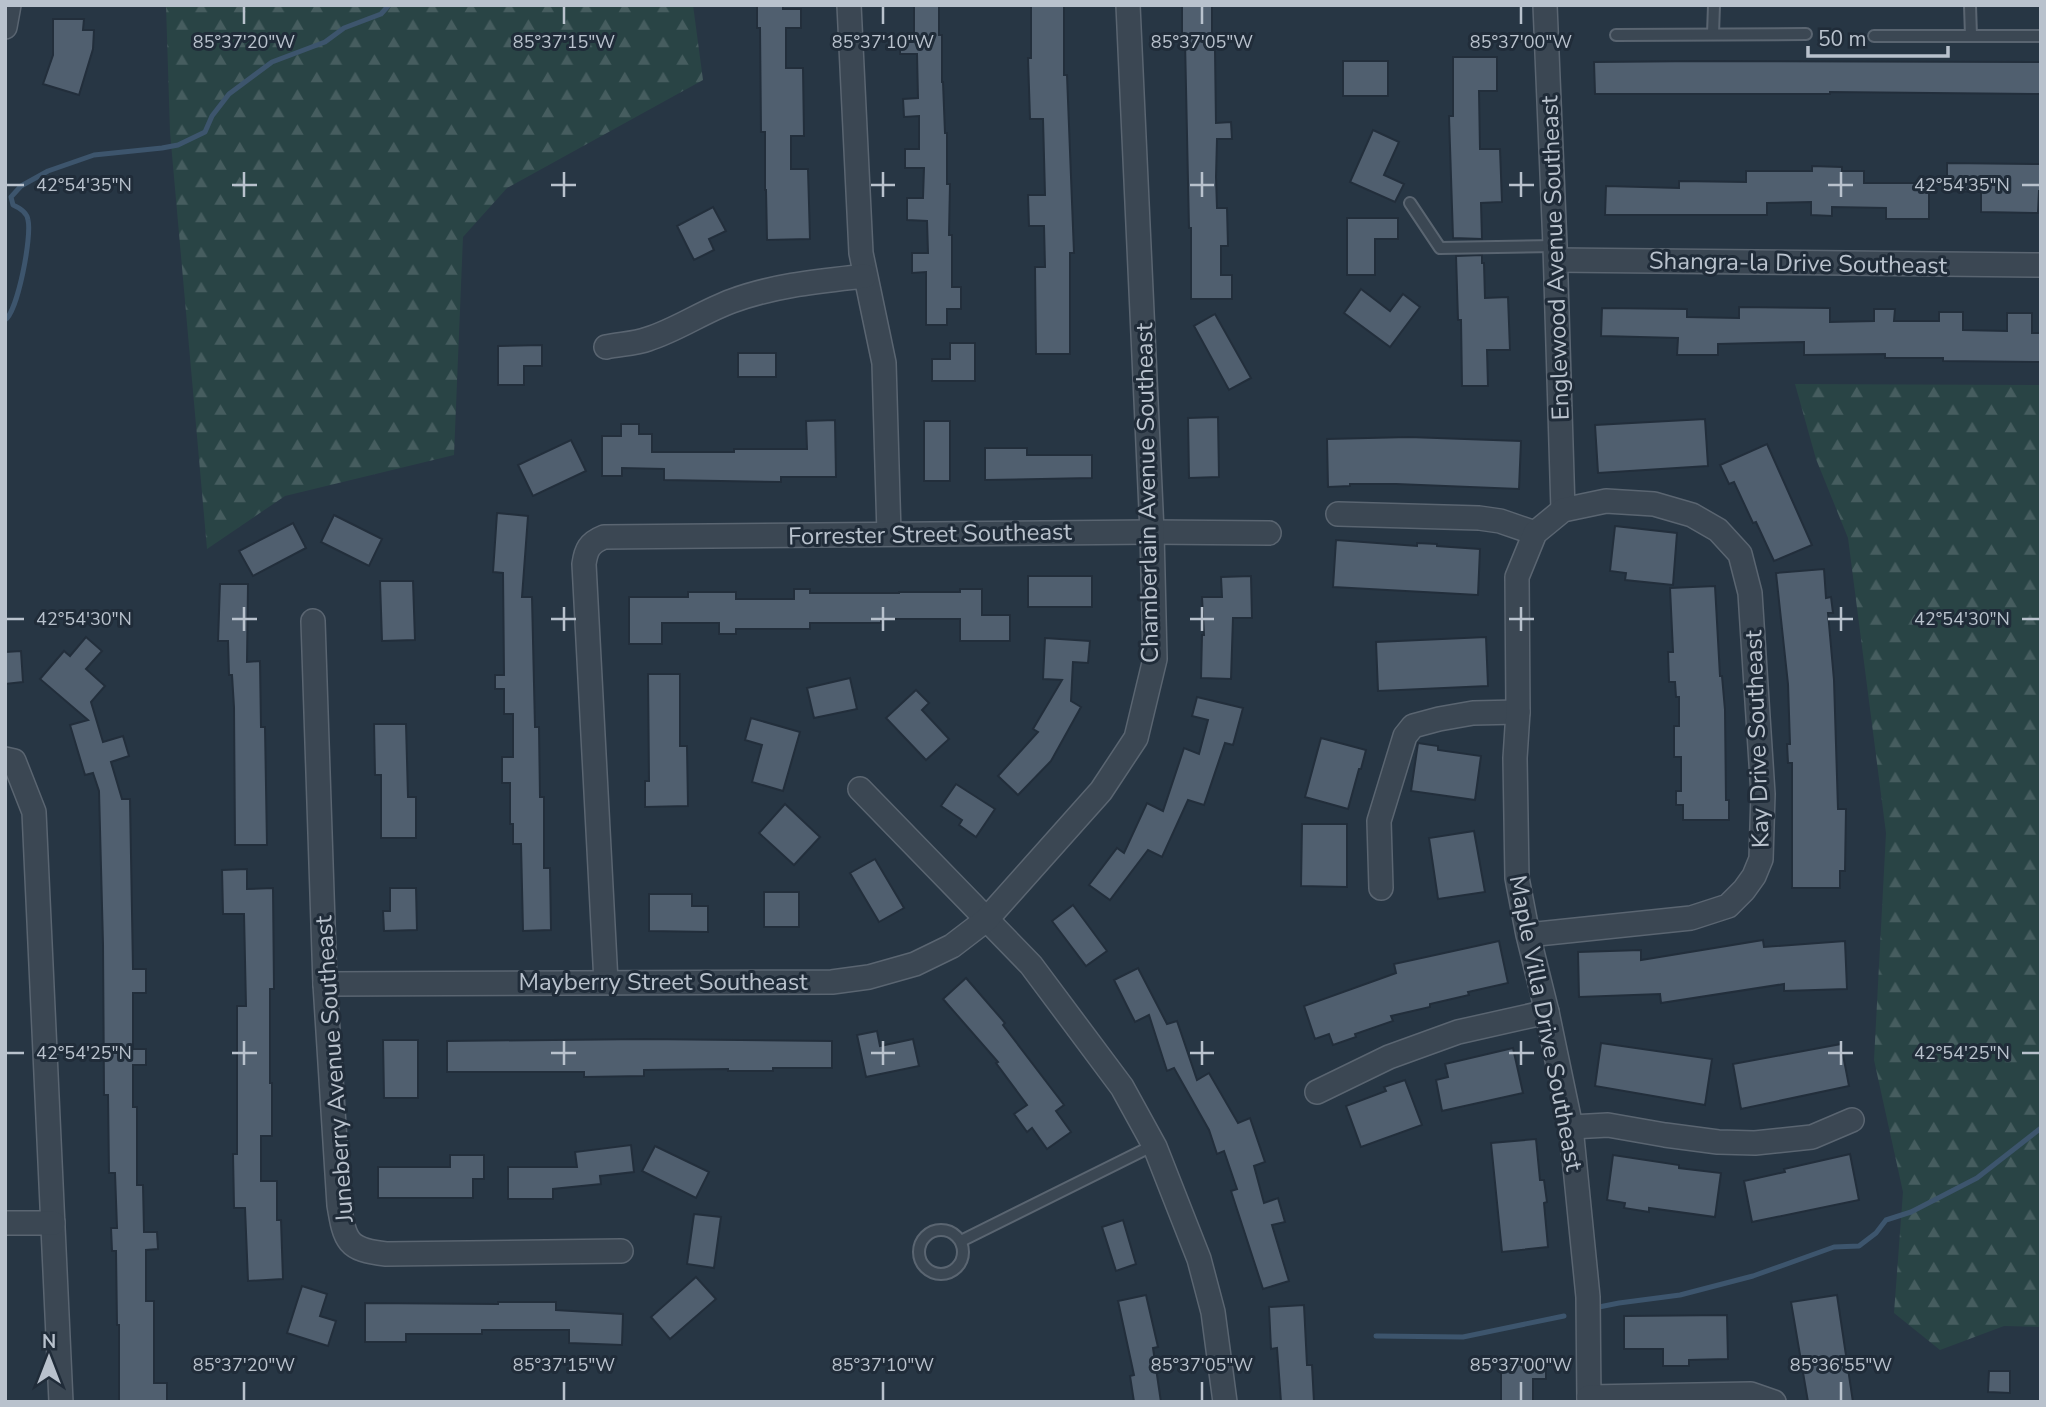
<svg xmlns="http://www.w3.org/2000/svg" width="2046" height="1407" viewBox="0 0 2046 1407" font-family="'Nunito Sans',sans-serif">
  <defs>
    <pattern id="forest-firs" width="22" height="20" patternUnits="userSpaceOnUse" patternTransform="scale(1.75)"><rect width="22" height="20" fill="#294445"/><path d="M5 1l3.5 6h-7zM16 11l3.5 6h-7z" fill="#465d5f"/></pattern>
  </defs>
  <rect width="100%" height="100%" fill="#273644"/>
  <g fill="url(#forest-firs)">
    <polygon points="166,5 693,5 703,80 507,188 463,237 454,455 285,496 207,549 170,132"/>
    <polygon points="1795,384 2041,385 2041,1327 2004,1326 1940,1350 1894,1313 1903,1192 1874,1060 1886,833 1848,538 1816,459"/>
  </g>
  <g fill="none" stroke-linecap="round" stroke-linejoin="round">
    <g stroke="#3d556d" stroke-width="5">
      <path d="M5,320C18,311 32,236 28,220C27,212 20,208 13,205L11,197L21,186L48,171L94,155L162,148L178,145L205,132L212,116L229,94L272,62L325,42L344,28L381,14L389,5"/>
      <polyline points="1599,1307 1619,1303 1680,1295 1753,1276 1834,1247 1859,1246 1876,1233 1886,1220 1911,1212 1977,1178 2041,1128"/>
      <polyline points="1376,1336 1463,1337 1564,1316"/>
    </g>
  </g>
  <g fill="#505f6f" stroke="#222e3b" stroke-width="2">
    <polygon points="757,5 783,5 783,9 801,9 801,28 786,28 786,68 803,68 804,136 791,136 791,169 808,169 810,239 767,240 766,190 765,190 765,132 761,132 760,28 757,28"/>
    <polygon points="914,5 939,5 939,35 942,35 942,82 943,82 945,133 947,133 947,184 950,184 949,235 952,235 952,287 961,287 961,309 947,309 947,325 926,325 926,272 912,273 912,253 928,253 927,221 907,220 907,198 923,198 924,168 905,168 905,149 919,149 919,116 904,117 903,99 918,98 917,54 900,54 900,35 914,35"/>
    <polygon points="1031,5 1064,5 1064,75 1067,75 1074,253 1070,253 1070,354 1036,354 1035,267 1045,267 1044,226 1029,226 1028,195 1045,195 1043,119 1030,119 1028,58 1031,58"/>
    <polygon points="1182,5 1212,5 1212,50 1215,50 1216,123 1231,122 1232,139 1217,139 1216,177 1217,208 1227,208 1228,246 1221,246 1221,275 1232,275 1232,299 1191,299 1191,228 1189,228 1185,41 1182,41"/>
    <polygon points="53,19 84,19 83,30 94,30 93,49 79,95 43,84 53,55"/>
    <polygon points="1453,57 1497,57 1497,91 1479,91 1480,149 1500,149 1502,202 1481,203 1482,239 1453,238 1449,116 1453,116"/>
    <rect x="1343" y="61" width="45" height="35"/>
    <polygon points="1702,61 2041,62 2041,94 1830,92 1830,94 1595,94 1594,62"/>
    <polygon points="1373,130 1399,142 1384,175 1404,184 1395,202 1350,182"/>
    <polygon points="1947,163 2041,164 2041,191 2039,191 2038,213 1981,212 1981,192 1947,191"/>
    <polygon points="1812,166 1842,167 1842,171 1864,171 1864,183 1929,183 1929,219 1886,219 1886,208 1832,207 1832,216 1811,215 1811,202 1767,203 1767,215 1605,215 1606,186 1679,188 1679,181 1746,182 1746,171 1812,171"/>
    <polygon points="713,207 726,231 709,239 714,250 694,260 677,226"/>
    <polygon points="1347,218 1398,218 1398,239 1375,239 1375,275 1347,275"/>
    <polygon points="1482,255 1482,263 1484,263 1485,298 1508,297 1510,350 1487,350 1488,386 1462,386 1461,320 1458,320 1456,256"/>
    <polygon points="1361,289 1390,311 1403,294 1420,307 1390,347 1344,313"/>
    <polygon points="1739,307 1830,308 1830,322 1874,321 1874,309 1895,309 1894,321 1939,321 1939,312 1963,312 1963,330 2007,331 2007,313 2032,313 2032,333 2041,333 2041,362 1943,361 1943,358 1885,358 1885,354 1804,355 1804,342 1718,344 1718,355 1677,355 1678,338 1601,336 1602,308 1687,309 1687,317 1739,318"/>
    <polygon points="1215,314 1251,378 1229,390 1194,326"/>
    <polygon points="950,343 975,343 975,381 932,381 932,359 950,359"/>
    <polygon points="542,345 542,366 524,366 524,385 498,385 498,346"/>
    <rect x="738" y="353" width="38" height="24"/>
    <polygon points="1218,417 1219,477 1189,478 1188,418"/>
    <polygon points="1705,419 1708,466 1598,473 1595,425"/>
    <polygon points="835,420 836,477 781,477 781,482 664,480 664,469 622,468 622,476 602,476 602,436 621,436 621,424 639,424 639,434 652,434 652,452 734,452 734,449 807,449 806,421"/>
    <rect x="924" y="421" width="26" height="60"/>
    <polygon points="1409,437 1521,441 1519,489 1396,484 1350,484 1350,486 1328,487 1327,439"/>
    <polygon points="571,440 586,471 533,496 518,465"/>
    <polygon points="1767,444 1812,545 1774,561 1756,522 1753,523 1734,482 1729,484 1720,465"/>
    <polygon points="985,448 1027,448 1027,455 1092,455 1092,478 985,480"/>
    <polygon points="497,513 528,516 522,597 532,597 535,727 539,727 540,797 544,797 544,868 550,868 551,930 523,931 521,844 513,844 513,824 510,824 510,783 502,783 502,757 513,757 513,714 504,714 504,689 495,689 495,675 504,675 503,573 493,572"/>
    <polygon points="334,515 382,539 369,566 321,542"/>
    <polygon points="293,523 306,548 253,576 239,551"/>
    <polygon points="1615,526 1677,533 1673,585 1625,580 1626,573 1610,571"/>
    <polygon points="1336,540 1417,546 1417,543 1437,544 1437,546 1480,549 1478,595 1333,587"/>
    <polygon points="1824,569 1826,598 1831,597 1833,613 1828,613 1834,680 1838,809 1846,809 1845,871 1840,871 1840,888 1792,888 1792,763 1788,763 1787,744 1790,744 1788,684 1776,573"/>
    <rect x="1028" y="576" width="64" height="31"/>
    <polygon points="1251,576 1252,618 1233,618 1231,679 1201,678 1202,635 1204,635 1202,597 1222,597 1221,577"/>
    <polygon points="380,581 413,581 415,640 382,641"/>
    <polygon points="220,584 248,584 247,662 260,661 261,727 265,727 267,845 235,845 234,707 232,675 229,675 228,641 218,641"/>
    <polygon points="1715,586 1720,676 1722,676 1725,710 1726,800 1729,800 1729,820 1683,820 1683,805 1676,805 1676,791 1681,791 1681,757 1674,757 1674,726 1679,726 1679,697 1676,697 1675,682 1669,682 1668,652 1673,652 1670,588"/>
    <polygon points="794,589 810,589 810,593 899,593 899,592 960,592 960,589 982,589 982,615 1010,615 1010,641 960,641 960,619 881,619 881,623 810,623 810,629 736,629 736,634 719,634 719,623 662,623 662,644 629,644 629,597 688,597 688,592 736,592 736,599 794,599"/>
    <polygon points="86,637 102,651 86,669 105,686 91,702 103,742 123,736 129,756 111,762 122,799 130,799 133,969 146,969 146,993 133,993 133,1049 146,1049 146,1065 133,1065 133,1107 137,1107 137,1185 143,1185 144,1232 157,1232 158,1249 146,1250 146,1301 154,1301 154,1383 167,1383 167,1401 119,1401 119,1325 117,1325 116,1251 112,1251 111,1228 117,1228 115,1173 109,1173 108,1095 104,1095 103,944 99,791 93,773 85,775 70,725 88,720 40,679 64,651 70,656"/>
    <polygon points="1486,637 1488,686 1378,691 1376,642"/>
    <polygon points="1045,638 1090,641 1088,663 1073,662 1071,701 1081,707 1051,761 1018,795 998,776 1038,732 1033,729 1062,680 1043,679"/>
    <polygon points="21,651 23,682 5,684 5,652"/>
    <polygon points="648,674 680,674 680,746 687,746 688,806 645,807 645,781 649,781"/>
    <polygon points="850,678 857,709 814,718 807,688"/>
    <polygon points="916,690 929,703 922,710 949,739 926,760 886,718"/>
    <polygon points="1197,697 1243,708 1233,745 1225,743 1204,805 1188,800 1162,857 1148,850 1110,900 1089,885 1117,848 1124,853 1147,803 1163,811 1184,748 1199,754 1208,720 1192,716"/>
    <polygon points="751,718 800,732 783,791 752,782 762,745 745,740"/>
    <polygon points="374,724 406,724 408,797 416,797 416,838 381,838 381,775 375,775"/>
    <polygon points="1321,738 1366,750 1361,769 1359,769 1348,809 1305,797"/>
    <polygon points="1418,743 1438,746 1438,750 1481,756 1475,800 1411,791"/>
    <polygon points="956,784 995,809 976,837 959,825 962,820 941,806"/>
    <polygon points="785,804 820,837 794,865 759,833"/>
    <polygon points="1302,824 1347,824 1347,887 1301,886"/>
    <polygon points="1474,831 1485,892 1438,899 1429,838"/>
    <polygon points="875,859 904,908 879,922 850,873"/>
    <polygon points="247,869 247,889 273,888 274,989 270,989 270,1083 272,1083 272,1136 261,1136 261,1181 277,1181 277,1220 281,1220 283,1279 248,1281 245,1208 234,1208 233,1154 237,1154 237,1006 246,1006 244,914 223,914 222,870"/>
    <polygon points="390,888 416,888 417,930 384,931 383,911 390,911"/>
    <rect x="764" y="892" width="35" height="35"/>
    <polygon points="649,894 692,894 692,906 708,906 708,932 649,931"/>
    <polygon points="1073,905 1107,951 1086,966 1052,921"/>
    <polygon points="1763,940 1764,947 1845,941 1847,989 1784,991 1784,984 1661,1003 1660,994 1579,997 1578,952 1641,950 1641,960"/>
    <polygon points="1499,941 1508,983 1468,992 1469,995 1430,1004 1430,1007 1391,1016 1393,1021 1355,1034 1356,1037 1333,1045 1329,1034 1315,1039 1304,1006 1396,973 1394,964"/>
    <polygon points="1138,968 1167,1024 1177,1021 1197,1080 1209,1073 1238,1123 1250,1118 1265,1162 1254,1166 1264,1203 1278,1198 1285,1222 1272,1225 1289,1281 1263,1289 1231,1191 1237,1189 1224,1151 1217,1154 1209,1130 1174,1068 1167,1071 1149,1015 1135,1022 1114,980"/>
    <polygon points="966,978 1005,1023 1003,1025 1064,1105 1056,1111 1071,1132 1047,1149 1032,1128 1027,1132 1014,1114 1027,1105 996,1063 998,1062 943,999"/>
    <polygon points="877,1031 880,1046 913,1039 919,1066 866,1077 857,1035"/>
    <polygon points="644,1039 832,1041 832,1068 773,1068 773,1071 728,1071 728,1069 644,1070 644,1076 584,1077 584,1072 447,1072 447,1041"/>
    <polygon points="383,1040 418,1040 418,1098 384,1098"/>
    <polygon points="1601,1043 1712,1059 1705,1105 1595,1086"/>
    <polygon points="1841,1044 1849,1086 1741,1109 1733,1064"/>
    <polygon points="1513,1048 1523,1093 1442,1111 1436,1080 1448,1077 1445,1064"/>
    <polygon points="1405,1080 1422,1125 1361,1147 1346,1106 1386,1091 1384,1087"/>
    <polygon points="1536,1139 1540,1180 1544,1180 1547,1202 1544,1203 1548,1247 1502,1252 1491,1143"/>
    <polygon points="631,1145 634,1172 600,1176 601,1184 553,1189 553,1199 508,1199 508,1167 577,1167 575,1152"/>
    <polygon points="655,1146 709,1172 696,1198 642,1171"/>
    <polygon points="1850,1154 1859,1200 1752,1222 1744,1181 1785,1172 1784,1169"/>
    <polygon points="450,1155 484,1155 484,1179 473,1179 473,1198 378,1198 378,1167 450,1167"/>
    <polygon points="1613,1155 1679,1165 1679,1168 1721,1173 1715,1217 1649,1208 1649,1212 1624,1208 1625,1203 1607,1200"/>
    <polygon points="694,1214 721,1217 714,1268 687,1264"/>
    <polygon points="1123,1220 1136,1264 1116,1271 1102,1227"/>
    <polygon points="696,1277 716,1299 670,1339 651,1317"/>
    <polygon points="302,1286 327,1294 320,1316 336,1321 328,1346 287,1333"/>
    <polygon points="1146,1295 1158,1347 1153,1348 1161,1402 1134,1402 1130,1376 1134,1375 1118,1301"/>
    <polygon points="1837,1295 1853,1402 1808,1402 1791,1302"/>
    <polygon points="498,1302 556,1302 556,1310 623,1314 622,1345 569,1343 569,1330 482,1330 482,1334 406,1334 406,1342 365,1342 365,1303 498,1304"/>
    <polygon points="1304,1305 1307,1365 1312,1365 1314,1402 1281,1402 1277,1348 1271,1349 1269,1307"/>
    <polygon points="1727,1315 1728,1359 1689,1360 1689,1366 1663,1366 1663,1349 1624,1349 1624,1316"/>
    <polygon points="1546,1362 1546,1379 1533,1379 1533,1402 1501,1402 1501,1363"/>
    <polygon points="1989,1371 2010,1371 2010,1393 1988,1392"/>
  </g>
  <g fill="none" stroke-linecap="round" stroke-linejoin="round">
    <g stroke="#5a6571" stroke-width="14">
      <g id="lane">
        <polyline points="1970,5 1971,36"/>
        <polyline points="1713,34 1714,5"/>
        <polyline points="1616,35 1806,34"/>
        <polyline points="1874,36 2041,36"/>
        <polyline points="1410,203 1440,248 1555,246"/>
        <circle cx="941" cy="1252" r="22"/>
        <polyline points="961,1241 1154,1145"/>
      </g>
    </g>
    <g stroke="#5a6571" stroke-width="26">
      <g id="street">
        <polyline points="849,5 861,253 884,363 889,534"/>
        <polyline points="1545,5 1555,246 1563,510"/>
        <polyline points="5,27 9,5"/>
        <polyline points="1556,260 2041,265"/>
        <path d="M606,347C619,344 635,344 648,339C677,330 704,311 732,301C775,285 821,281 865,276"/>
        <polyline points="1338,514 1479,518 1500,521 1535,533"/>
        <path d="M313,621L325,984L339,1205C345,1241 347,1250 386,1254L621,1251"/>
        <polyline points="5,759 14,761 34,812 61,1402"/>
        <polyline points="860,789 1031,965 1122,1087 1155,1147 1199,1259 1213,1312 1225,1402"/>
        <polyline points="1381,888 1379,821 1405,736 1413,726 1439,719 1473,713 1518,712"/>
        <polyline points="1528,935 1691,918 1728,906 1744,890 1754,876 1761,859 1763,794 1750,593 1740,554 1718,530 1692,515 1654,504 1606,501 1563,510 1535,533 1517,577 1518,712 1515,758 1517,878 1528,935 1547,1012 1571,1127 1588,1297 1589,1402"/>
        <path d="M606,982L584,564C586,550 589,543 604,537L1152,532L1269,533"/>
        <polyline points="325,984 832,982 869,977 915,964 952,946 986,920 1101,791 1136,738 1155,659 1152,532 1128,5"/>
        <polyline points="1317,1092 1389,1057 1458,1032 1547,1012"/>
        <polyline points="1571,1127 1608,1125 1665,1135 1718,1142 1755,1143 1812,1137 1852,1120"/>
        <polyline points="5,1223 53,1223"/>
        <polyline points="1589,1397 1751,1394 1774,1402"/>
      </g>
    </g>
    <use href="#lane" stroke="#3b4753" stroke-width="10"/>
    <use href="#street" stroke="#3b4753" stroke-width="23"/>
  </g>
  <path fill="none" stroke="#b9c2cd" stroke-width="2.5" d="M244,7V24M564,7V24M883,7V24M1202,7V24M1521,7V24M244,172V197M564,172V197M883,172V197M1202,172V197M1521,172V197M1841,172V197M7,185H24M232,185H257M551,185H576M871,185H895M1190,185H1214M1509,185H1534M1828,185H1853M2022,185H2039M244,607V631M564,607V631M883,607V631M1202,607V631M1521,607V631M1841,607V631M7,619H24M232,619H257M551,619H576M871,619H895M1190,619H1214M1509,619H1534M1828,619H1853M2022,619H2039M244,1041V1065M564,1041V1065M883,1041V1065M1202,1041V1065M1521,1041V1065M1841,1041V1065M7,1053H24M232,1053H257M551,1053H576M871,1053H895M1190,1053H1214M1509,1053H1534M1828,1053H1853M2022,1053H2039M244,1382V1400M564,1382V1400M883,1382V1400M1202,1382V1400M1521,1382V1400M1841,1382V1400"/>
  <g text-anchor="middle" stroke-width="6" stroke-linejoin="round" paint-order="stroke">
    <g font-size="24" fill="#b9c2cd" stroke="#202c39">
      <text transform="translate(1555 258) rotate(-92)" y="8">Englewood Avenue Southeast</text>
      <text transform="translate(1798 263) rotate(1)" y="8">Shangra-la Drive Southeast</text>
      <text transform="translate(1147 493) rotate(-91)" y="8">Chamberlain Avenue Southeast</text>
      <text transform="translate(930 534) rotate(-1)" y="8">Forrester Street Southeast</text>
      <text transform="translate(1757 739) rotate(-92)" y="8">Kay Drive Southeast</text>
      <text x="663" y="990">Mayberry Street Southeast</text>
      <text transform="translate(1546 1023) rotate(79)" y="8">Maple Villa Drive Southeast</text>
      <text transform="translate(334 1069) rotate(-94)" y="8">Juneberry Avenue Southeast</text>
    </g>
  </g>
  <g font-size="18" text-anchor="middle" fill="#b9c2cd" stroke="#202c39" stroke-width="6" stroke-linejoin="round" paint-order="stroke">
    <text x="244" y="48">85°37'20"W</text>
    <text x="564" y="48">85°37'15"W</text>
    <text x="883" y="48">85°37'10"W</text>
    <text x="1202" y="48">85°37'05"W</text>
    <text x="1521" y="48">85°37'00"W</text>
    <text x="84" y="191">42°54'35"N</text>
    <text x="1962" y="191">42°54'35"N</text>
    <text x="84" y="625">42°54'30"N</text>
    <text x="1962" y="625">42°54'30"N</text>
    <text x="84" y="1059">42°54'25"N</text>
    <text x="1962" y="1059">42°54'25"N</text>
    <text x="244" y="1371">85°37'20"W</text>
    <text x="564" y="1371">85°37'15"W</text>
    <text x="883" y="1371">85°37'10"W</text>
    <text x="1202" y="1371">85°37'05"W</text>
    <text x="1521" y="1371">85°37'00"W</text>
    <text x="1841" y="1371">85°36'55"W</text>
  </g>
  <rect width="2046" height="1407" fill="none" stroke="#b9c2cd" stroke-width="14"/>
  <g transform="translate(49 1358)" stroke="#202c39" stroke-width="5" paint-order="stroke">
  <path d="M0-5L12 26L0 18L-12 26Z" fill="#b9c2cd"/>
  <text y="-10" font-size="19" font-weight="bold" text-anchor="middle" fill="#b9c2cd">N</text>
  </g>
  <path d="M1808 46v10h140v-10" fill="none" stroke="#b9c2cd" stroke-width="3.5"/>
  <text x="1818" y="46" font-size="21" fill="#b9c2cd" stroke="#202c39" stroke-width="5" paint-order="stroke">50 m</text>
</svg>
